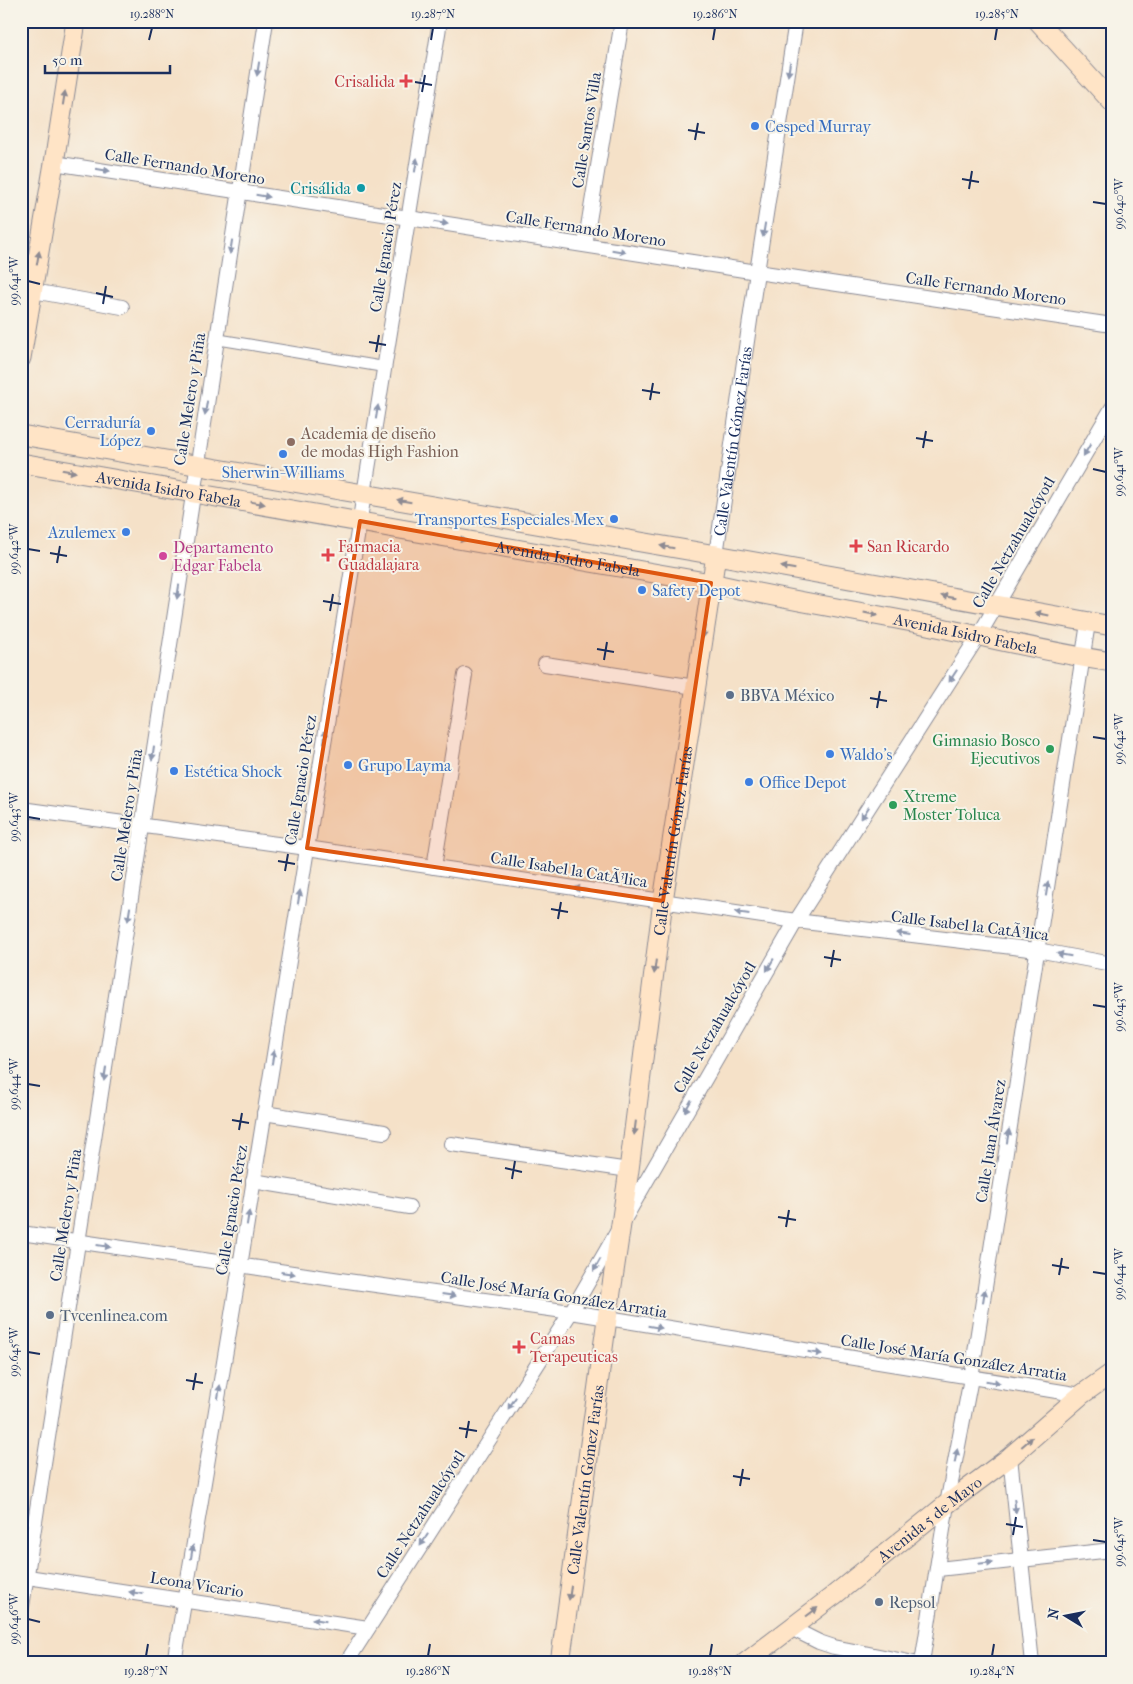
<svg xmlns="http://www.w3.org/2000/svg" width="1133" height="1684" viewBox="0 0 1133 1684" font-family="'IM FELL French Canon',serif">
  <rect width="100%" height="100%" fill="#f7f3e8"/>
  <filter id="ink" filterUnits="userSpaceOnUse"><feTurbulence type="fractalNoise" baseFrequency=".02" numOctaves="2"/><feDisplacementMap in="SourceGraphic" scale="10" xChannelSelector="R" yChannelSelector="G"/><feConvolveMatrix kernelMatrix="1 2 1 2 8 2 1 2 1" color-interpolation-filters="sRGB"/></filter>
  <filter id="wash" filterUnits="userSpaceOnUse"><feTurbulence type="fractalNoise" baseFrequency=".0096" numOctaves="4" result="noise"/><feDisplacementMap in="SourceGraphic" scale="20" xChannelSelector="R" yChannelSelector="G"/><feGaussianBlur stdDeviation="1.12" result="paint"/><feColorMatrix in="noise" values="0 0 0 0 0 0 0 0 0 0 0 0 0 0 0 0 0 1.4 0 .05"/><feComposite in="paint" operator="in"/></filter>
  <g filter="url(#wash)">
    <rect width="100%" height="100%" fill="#f5e1c8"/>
  </g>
  <g filter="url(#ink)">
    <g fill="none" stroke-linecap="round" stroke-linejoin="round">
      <g stroke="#888893" stroke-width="12">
        <polyline id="pedestrian" points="216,339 384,367"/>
      </g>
      <g stroke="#888893" stroke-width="16">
        <g id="minor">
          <polyline points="54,163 757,272 1112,325"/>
          <polyline points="585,245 622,21"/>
          <polyline points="33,291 122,307"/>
          <path id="s1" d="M716,555L757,272L796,21"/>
          <polyline points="545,664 695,687"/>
          <polyline points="21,809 307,848 796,921 1037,950 1112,964"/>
          <polyline points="434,867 465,675"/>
          <polyline points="264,1113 384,1132"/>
          <polyline points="451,1144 629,1170"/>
          <polyline points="253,1181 409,1207"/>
          <polyline points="21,1233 340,1280 571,1312 1081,1395"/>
          <polyline points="1010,1457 1032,1663"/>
          <polyline points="938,1569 1112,1550"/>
          <polyline points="21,1576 368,1628"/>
          <polyline points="21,1613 266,21"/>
          <polyline points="791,1628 819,1642 834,1647 914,1663"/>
          <polyline points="174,1663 240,1266 440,21"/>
          <polyline points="346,1663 571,1312 796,921 979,635 1112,408"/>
          <polyline points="922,1663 947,1504 971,1378 1088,623"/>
        </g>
      </g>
      <g stroke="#888893" stroke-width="21">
        <g id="secondary">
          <polyline points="1038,21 1112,102"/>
          <polyline points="21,358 54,163 76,21"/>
          <polyline points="21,435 716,555 1112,626"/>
          <path id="s2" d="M21,463L711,583C784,600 859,611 932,626C992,638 1051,653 1112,662"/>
          <path id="s3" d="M560,1663L607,1319L629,1170L663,901L716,555"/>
          <path id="s4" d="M745,1663L833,1596L947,1504L1010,1457L1081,1395L1112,1373"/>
        </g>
      </g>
      <use href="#pedestrian" stroke="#fff" stroke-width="10"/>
      <use href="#minor" stroke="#fff" stroke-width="14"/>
      <use href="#secondary" stroke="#ffe4c6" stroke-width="19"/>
    </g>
    <defs><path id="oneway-solid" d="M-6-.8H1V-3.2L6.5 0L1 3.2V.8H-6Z" transform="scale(1.25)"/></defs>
    <g fill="#8d97ae">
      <use href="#oneway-solid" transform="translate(258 69) rotate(99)"/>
      <use href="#oneway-solid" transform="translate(789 69) rotate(99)"/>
      <use href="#oneway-solid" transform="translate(416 165) rotate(-81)"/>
      <use href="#oneway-solid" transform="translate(103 170) rotate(9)"/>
      <use href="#oneway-solid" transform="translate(263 196) rotate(9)"/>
      <use href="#oneway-solid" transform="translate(441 223) rotate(9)"/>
      <use href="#oneway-solid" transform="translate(764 230) rotate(99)"/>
      <use href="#oneway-solid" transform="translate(231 247) rotate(99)"/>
      <use href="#oneway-solid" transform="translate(619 251) rotate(9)"/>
      <use href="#oneway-solid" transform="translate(206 408) rotate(99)"/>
      <use href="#oneway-solid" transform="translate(377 412) rotate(-81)"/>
      <use href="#oneway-solid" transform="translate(1087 450) rotate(120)"/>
      <use href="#oneway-solid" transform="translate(178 592) rotate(99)"/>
      <use href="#oneway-solid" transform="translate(953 676) rotate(123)"/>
      <use href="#oneway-solid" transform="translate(325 736) rotate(-81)"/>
      <use href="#oneway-solid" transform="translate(153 753) rotate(98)"/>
      <use href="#oneway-solid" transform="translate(865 813) rotate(123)"/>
      <use href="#oneway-solid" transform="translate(581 889) rotate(-171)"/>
      <use href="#oneway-solid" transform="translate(1047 889) rotate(-81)"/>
      <use href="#oneway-solid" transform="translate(299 897) rotate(-81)"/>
      <use href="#oneway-solid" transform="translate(742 913) rotate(-172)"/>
      <use href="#oneway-solid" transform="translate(129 914) rotate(99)"/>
      <use href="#oneway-solid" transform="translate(903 934) rotate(-173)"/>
      <use href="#oneway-solid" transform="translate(1064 955) rotate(-170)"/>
      <use href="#oneway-solid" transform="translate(770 965) rotate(120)"/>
      <use href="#oneway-solid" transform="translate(273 1057) rotate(-81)"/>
      <use href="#oneway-solid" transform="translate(105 1074) rotate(99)"/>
      <use href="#oneway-solid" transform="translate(688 1106) rotate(120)"/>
      <use href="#oneway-solid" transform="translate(1008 1136) rotate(-81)"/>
      <use href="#oneway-solid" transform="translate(248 1218) rotate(-81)"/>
      <use href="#oneway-solid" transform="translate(104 1246) rotate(8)"/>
      <use href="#oneway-solid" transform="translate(597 1265) rotate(119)"/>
      <use href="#oneway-solid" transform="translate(288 1273) rotate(8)"/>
      <use href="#oneway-solid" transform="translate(449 1295) rotate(8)"/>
      <use href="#oneway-solid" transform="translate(984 1296) rotate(-81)"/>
      <use href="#oneway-solid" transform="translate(655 1327) rotate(9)"/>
      <use href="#oneway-solid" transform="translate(815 1353) rotate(9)"/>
      <use href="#oneway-solid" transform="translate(993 1382) rotate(9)"/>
      <use href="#oneway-solid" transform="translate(219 1392) rotate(-81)"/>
      <use href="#oneway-solid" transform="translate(512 1403) rotate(123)"/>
      <use href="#oneway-solid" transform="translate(956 1456) rotate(-79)"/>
      <use href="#oneway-solid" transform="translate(1015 1506) rotate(84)"/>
      <use href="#oneway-solid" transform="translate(424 1540) rotate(123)"/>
      <use href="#oneway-solid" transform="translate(192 1552) rotate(-81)"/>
      <use href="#oneway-solid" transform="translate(986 1563) rotate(-6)"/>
      <use href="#oneway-solid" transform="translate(136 1593) rotate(-172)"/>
      <use href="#oneway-solid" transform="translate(319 1620) rotate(-171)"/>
    </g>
    <g fill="#8d8a92">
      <use href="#oneway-solid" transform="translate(64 98) rotate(-81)"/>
      <use href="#oneway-solid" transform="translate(38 258) rotate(-80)"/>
      <use href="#oneway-solid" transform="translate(69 471) rotate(10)"/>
      <use href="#oneway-solid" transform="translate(404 501) rotate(-170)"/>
      <use href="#oneway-solid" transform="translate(258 503) rotate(10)"/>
      <use href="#oneway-solid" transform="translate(459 539) rotate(10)"/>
      <use href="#oneway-solid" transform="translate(667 547) rotate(-170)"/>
      <use href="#oneway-solid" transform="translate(788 568) rotate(-170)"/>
      <use href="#oneway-solid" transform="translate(948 597) rotate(-170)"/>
      <use href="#oneway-solid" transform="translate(871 614) rotate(11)"/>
      <use href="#oneway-solid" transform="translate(1042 614) rotate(-169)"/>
      <use href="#oneway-solid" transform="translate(704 631) rotate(99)"/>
      <use href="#oneway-solid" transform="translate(655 967) rotate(97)"/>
      <use href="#oneway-solid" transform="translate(635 1128) rotate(97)"/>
      <use href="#oneway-solid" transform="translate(1027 1442) rotate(-41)"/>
      <use href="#oneway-solid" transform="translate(570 1593) rotate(98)"/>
      <use href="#oneway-solid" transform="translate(812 1612) rotate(-37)"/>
    </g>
  </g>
  <path fill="#de5710" fill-opacity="0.2" stroke="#de5710" stroke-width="4" stroke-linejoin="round" d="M360,521L711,583L663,901L307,848Z"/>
  <path fill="none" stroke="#1b2f5e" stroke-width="2" d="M149,40L152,28M431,40L433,28M713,40L715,28M995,40L997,28M415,82L432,85M422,92L425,75M688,130L705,133M695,140L698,123M962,179L979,182M969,189L972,171M1093,202L1106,204M28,281L40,284M96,293L113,297M103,304L106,286M369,342L386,345M376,352L379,335M642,390L660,393M650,400L653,383M916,438L933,441M923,448L926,431M1093,469L1106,472M28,549L40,551M50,553L67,556M57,563L60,546M323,601L341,604M330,611L333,594M597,649L614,652M604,660L607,642M870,698L887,701M877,708L880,691M1093,737L1106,739M28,817L40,819M278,861L295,864M285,871L288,854M551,909L568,912M558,919L561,902M824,957L841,960M831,967L834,950M1093,1005L1106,1007M28,1084L40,1086M232,1120L249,1123M239,1130L242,1113M505,1168L522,1172M512,1179L515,1161M778,1217L796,1220M786,1227L789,1210M1052,1265L1069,1268M1093,1272L1106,1274M1059,1275L1062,1258M28,1352L40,1354M186,1380L203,1383M193,1390L196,1373M459,1428L477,1431M466,1438L469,1421M733,1476L750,1479M740,1486L743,1469M1006,1524L1023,1527M1013,1535L1016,1517M1093,1540L1106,1542M28,1619L40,1622M146,1656L148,1644M428,1656L430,1644M710,1656L712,1644M992,1656L994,1644"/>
  <g fill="#e0444e" stroke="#f7f3e8" stroke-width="2">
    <path d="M403.5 73.5h5v5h5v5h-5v5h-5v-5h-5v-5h5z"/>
    <path d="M853.5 538.5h5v5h5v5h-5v5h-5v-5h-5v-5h5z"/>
    <path d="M325.5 547.5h5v5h5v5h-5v5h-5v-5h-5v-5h5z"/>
    <path d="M516.5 1339.5h5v5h5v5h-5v5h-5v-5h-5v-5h5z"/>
  </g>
  <g fill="#3f7fe0" stroke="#f7f3e8" stroke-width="2">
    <circle cx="755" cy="126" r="5"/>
    <circle cx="151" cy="431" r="5"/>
    <circle cx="283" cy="454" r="5"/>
    <circle cx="614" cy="519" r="5"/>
    <circle cx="126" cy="532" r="5"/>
    <circle cx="642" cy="590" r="5"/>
    <circle cx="830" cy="754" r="5"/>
    <circle cx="348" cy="765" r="5"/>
    <circle cx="174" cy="771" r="5"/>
    <circle cx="749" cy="782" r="5"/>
  </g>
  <circle fill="#0f9aa8" stroke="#f7f3e8" stroke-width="2" cx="361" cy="188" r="5"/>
  <circle fill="#8d6e63" stroke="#f7f3e8" stroke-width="2" cx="291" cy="442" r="5"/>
  <circle fill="#d1479c" stroke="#f7f3e8" stroke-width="2" cx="163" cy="556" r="5"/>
  <g fill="#5c6f8a" stroke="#f7f3e8" stroke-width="2">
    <circle cx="730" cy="695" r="5"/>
    <circle cx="50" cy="1315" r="5"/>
    <circle cx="879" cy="1602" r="5"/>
  </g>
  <g fill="#2e9e5b" stroke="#f7f3e8" stroke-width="2">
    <circle cx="1050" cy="749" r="5"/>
    <circle cx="893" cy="805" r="5"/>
  </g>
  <g text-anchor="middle" stroke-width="4" stroke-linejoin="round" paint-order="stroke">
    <g font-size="16" fill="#be3a42" stroke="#f7f3e8" text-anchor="start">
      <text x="395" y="87" text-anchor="end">Crisalida</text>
      <text x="338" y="552">Farmacia<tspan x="338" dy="18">Guadalajara</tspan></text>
      <text x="867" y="552">San Ricardo</text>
      <text x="530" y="1344">Camas<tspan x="530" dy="18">Terapeuticas</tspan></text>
    </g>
    <g font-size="16" fill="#366cbe" stroke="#f7f3e8" text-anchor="start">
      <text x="765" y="132">Cesped Murray</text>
      <text x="141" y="428" text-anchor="end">Cerraduría<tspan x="141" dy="18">López</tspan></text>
      <text x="283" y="478" text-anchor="middle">Sherwin-Williams</text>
      <text x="604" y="525" text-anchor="end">Transportes Especiales Mex</text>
      <text x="116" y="538" text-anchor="end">Azulemex</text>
      <text x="652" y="596">Safety Depot</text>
      <text x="840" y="760">Waldo's</text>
      <text x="358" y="771">Grupo Layma</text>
      <text x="184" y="777">Estética Shock</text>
      <text x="759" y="788">Office Depot</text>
    </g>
    <g font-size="16" fill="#1b2f5e" stroke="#f7f3e8">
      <text transform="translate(586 130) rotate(-81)" y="6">Calle Santos Villa</text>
      <text transform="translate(185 166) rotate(9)" y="6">Calle Fernando Moreno</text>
      <text transform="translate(586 228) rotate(9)" y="6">Calle Fernando Moreno</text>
      <text transform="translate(385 247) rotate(-81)" y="6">Calle Ignacio Pérez</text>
      <text transform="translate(986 288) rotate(8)" y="6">Calle Fernando Moreno</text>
      <text transform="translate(189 399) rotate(-81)" y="6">Calle Melero y Piña</text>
      <text dy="6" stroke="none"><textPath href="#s1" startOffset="115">Calle Valentín Gómez Farías</textPath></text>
      <text dy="6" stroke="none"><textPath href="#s2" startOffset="150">Avenida Isidro Fabela</textPath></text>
      <text transform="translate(1013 542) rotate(-60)" y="6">Calle Netzahualcóyotl</text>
      <text dy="6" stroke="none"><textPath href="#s2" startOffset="555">Avenida Isidro Fabela</textPath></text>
      <text dy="6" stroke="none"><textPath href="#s2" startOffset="960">Avenida Isidro Fabela</textPath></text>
      <text transform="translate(300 780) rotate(-81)" y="6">Calle Ignacio Pérez</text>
      <text transform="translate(126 815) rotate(-81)" y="6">Calle Melero y Piña</text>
      <text dy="6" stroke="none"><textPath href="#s3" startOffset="830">Calle Valentín Gómez Farías</textPath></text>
      <text transform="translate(569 869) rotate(9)" y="6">Calle Isabel la CatÃ³lica</text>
      <text transform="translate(970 925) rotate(7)" y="6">Calle Isabel la CatÃ³lica</text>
      <text transform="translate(714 1027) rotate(-60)" y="6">Calle Netzahualcóyotl</text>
      <text transform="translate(990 1141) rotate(-81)" y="6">Calle Juan Álvarez</text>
      <text transform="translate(231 1210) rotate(-81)" y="6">Calle Ignacio Pérez</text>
      <text transform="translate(65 1215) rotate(-81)" y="6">Calle Melero y Piña</text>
      <text transform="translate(554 1294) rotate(9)" y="6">Calle José María González Arratia</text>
      <text transform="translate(954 1357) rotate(9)" y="6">Calle José María González Arratia</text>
      <text dy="6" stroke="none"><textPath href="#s3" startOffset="185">Calle Valentín Gómez Farías</textPath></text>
      <text transform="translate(420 1514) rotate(-57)" y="6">Calle Netzahualcóyotl</text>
      <text dy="6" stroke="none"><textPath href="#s4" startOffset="234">Avenida 5 de Mayo</textPath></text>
      <text transform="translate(197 1584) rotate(9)" y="6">Leona Vicario</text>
    </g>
    <g font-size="16" fill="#0d838f" stroke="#f7f3e8" text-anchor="end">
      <text x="351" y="194">Crisálida</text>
    </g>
    <g font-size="16" fill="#785e54" stroke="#f7f3e8" text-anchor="start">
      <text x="301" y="439">Academia de diseño<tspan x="301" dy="18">de modas High Fashion</tspan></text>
    </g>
    <g font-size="16" fill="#b23c85" stroke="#f7f3e8" text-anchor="start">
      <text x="173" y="553">Departamento<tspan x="173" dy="18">Edgar Fabela</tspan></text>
    </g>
    <g font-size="16" fill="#4e5e75" stroke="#f7f3e8" text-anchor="start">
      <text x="740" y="701">BBVA México</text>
      <text x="60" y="1321">Tvcenlinea.com</text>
      <text x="889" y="1608">Repsol</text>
    </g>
    <g font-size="16" fill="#27864d" stroke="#f7f3e8" text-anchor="end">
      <text x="1040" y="746">Gimnasio Bosco<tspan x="1040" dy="18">Ejecutivos</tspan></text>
      <text x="903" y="802" text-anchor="start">Xtreme<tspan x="903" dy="18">Moster Toluca</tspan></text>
    </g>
  </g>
  <rect width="1133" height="1684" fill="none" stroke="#f7f3e8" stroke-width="55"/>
  <g transform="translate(1066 1616) rotate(280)" stroke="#f7f3e8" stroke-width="4" paint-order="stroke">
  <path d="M0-4L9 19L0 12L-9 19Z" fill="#1b2f5e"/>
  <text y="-8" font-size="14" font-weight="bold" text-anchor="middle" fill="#1b2f5e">N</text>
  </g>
  <path d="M45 65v8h125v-8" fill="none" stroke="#1b2f5e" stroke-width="2.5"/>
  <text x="52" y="65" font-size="15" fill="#1b2f5e" stroke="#f7f3e8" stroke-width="4" paint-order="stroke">50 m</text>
  <rect x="28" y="28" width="1078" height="1628" fill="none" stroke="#1b2f5e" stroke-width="2"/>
  <g font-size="12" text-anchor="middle" fill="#1b2f5e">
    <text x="152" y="18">19.288°N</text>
    <text x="433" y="18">19.287°N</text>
    <text x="715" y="18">19.286°N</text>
    <text x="997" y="18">19.285°N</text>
    <text transform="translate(1119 204) rotate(-90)" y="4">99.640°W</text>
    <text transform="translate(14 281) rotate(-90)" y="4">99.641°W</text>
    <text transform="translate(1119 472) rotate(-90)" y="4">99.641°W</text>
    <text transform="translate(14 549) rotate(-90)" y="4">99.642°W</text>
    <text transform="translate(1119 739) rotate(-90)" y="4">99.642°W</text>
    <text transform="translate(14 817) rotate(-90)" y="4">99.643°W</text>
    <text transform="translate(1119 1007) rotate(-90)" y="4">99.643°W</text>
    <text transform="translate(14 1084) rotate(-90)" y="4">99.644°W</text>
    <text transform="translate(1119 1274) rotate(-90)" y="4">99.644°W</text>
    <text transform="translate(14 1352) rotate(-90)" y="4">99.645°W</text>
    <text transform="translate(1119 1542) rotate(-90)" y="4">99.645°W</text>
    <text transform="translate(14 1619) rotate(-90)" y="4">99.646°W</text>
    <text x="146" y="1675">19.287°N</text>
    <text x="428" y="1675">19.286°N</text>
    <text x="710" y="1675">19.285°N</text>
    <text x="992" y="1675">19.284°N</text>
  </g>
</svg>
